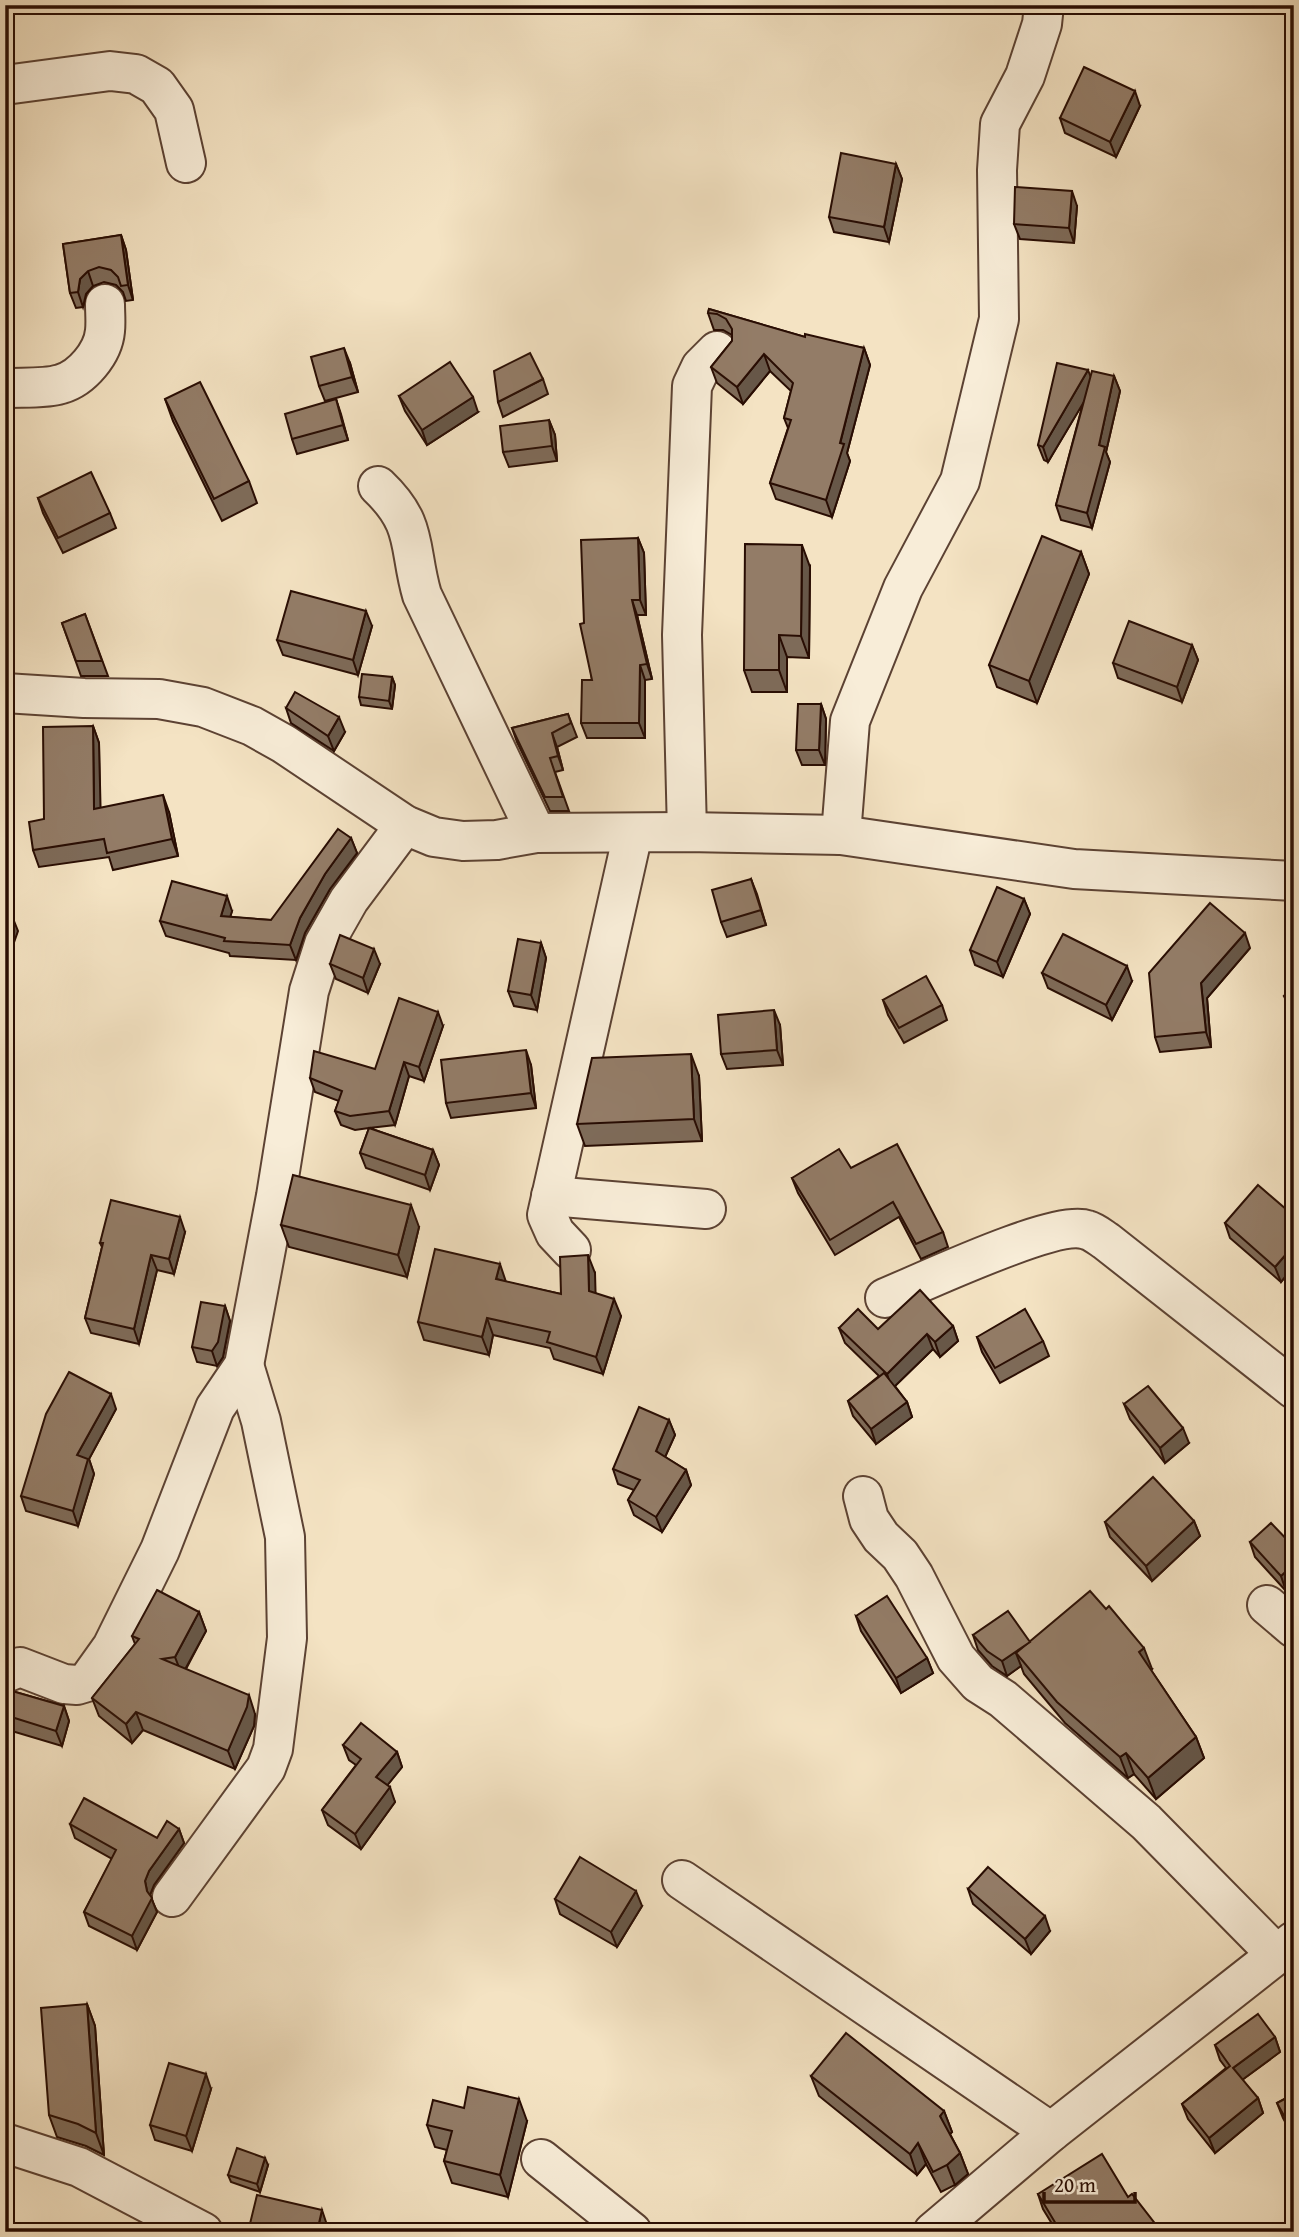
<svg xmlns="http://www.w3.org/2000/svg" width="1299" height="2237" viewBox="0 0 1299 2237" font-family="'Gentium Book Plus',serif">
  <rect width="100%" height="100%" fill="#f4e3c3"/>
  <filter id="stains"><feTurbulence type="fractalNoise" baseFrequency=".00286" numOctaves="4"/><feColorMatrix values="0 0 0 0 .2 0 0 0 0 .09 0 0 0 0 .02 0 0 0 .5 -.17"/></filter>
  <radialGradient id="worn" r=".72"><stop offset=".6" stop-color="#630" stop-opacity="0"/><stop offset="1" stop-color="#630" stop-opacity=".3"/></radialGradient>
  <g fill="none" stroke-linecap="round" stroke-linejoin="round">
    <g stroke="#5c4233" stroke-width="42">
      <g id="minor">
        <polyline points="5,85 110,71 136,74 157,86 174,110 186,163"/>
        <path d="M5,388C22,387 45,389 61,384C82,378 103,353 105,331C106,322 105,313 105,304"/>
        <path d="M378,486C419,525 408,547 422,595L536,833"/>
        <polyline points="5,693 84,698 159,699 203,707 252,726 284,744 405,825 434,837 463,841 497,840 536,833 687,832 841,835 1074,869 1294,881"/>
        <polyline points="687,832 682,635 692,386 701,367 717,351"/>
        <polyline points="841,835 850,721 903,588 960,481 999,319 997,170 1000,124 1025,76 1042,24 1044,5"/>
        <polyline points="551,1196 706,1209"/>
        <polyline points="571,1250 555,1233 547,1215 633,833"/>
        <path d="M885,1298C922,1283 1055,1219 1087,1230C1094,1232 1100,1237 1106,1241L1294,1389"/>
        <polyline points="863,1496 869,1519 881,1537 900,1555 914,1576 956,1658 978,1683 1003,1699 1146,1822 1276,1954"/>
        <polyline points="1267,1605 1294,1628"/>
        <polyline points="5,1673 20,1667 64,1684 77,1685 87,1682 112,1647 160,1550 215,1408 244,1365 276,1196 309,991 324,944 349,900 405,825"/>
        <polyline points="682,1880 1051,2132"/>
        <polyline points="172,1897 266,1768 273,1749 287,1638 285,1537 261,1421 244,1365"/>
        <polyline points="5,2143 79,2167 203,2232"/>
        <polyline points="541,2159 632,2232"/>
        <polyline points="933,2232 1051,2132 1294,1941"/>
      </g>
    </g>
    <use href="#minor" stroke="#f8edd8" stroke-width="38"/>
  </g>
  <g fill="#7e6b59" stroke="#290d03" stroke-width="2">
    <polygon points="1140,106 1116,157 1065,133 1060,118"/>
    <polygon points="896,164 902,179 889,242 834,232 829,217"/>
    <polygon points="1077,206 1074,243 1020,239 1014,224"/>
    <polygon points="121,235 126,250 133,300 126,301 123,292 116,285 104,282 93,286 86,294 83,307 76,308 70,293 63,244"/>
    <polygon points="709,309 805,337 864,348 870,365 847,453 850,461 832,517 776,499 770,483 788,428 784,418 791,391 770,371 743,404 717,383 711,367 732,341 732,335 723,330 714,330 708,313"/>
    <polygon points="350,363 358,392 325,401 319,386"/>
    <polygon points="1091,376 1114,376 1120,391 1106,452 1110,462 1092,528 1061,520 1056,505 1083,403 1048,462 1044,460 1038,445"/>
    <polygon points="543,379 548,394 503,417 498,402"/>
    <polygon points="399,396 478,412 427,445 405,411"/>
    <polygon points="165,399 249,481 257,503 222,521 173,421"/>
    <polygon points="336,399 348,440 297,454 292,439"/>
    <polygon points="549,420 555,435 557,461 509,467 503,452"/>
    <polygon points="38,498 110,513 116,528 63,553 43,513"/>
    <polygon points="638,538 644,553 646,615 637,615 652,679 645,680 645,738 587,738 581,723 592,680 584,623"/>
    <polygon points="1081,552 1089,574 1037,703 997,687 989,665"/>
    <polygon points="810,567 809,658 787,657 787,692 752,692 744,670"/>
    <polygon points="85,614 108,676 81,676 62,623"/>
    <polygon points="372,626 358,675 283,655 277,640"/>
    <polygon points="1192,645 1198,660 1182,702 1118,678 1113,663"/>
    <polygon points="392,677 395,685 392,709 361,705 359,697"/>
    <polygon points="821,704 826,719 825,765 802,765 796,750"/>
    <polygon points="286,708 345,732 334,751 291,723"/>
    <polygon points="568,714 577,737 557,747 563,770 555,772 569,811 550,811 517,742 512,728"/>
    <polygon points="93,726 99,743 100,808 169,812 178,856 113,870 109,857 39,867 33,850 44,819"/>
    <polygon points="351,838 357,853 330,889 305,933 296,960 230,956 229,953 166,936 160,921 232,911 230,917 271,920"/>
    <polygon points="751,879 766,925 727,937 721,922"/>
    <polygon points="1024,899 1030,914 1003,977 975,965 970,950"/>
    <polygon points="541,943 546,958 537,1010 514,1006 508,991"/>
    <polygon points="1250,948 1207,998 1211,1047 1160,1052 1155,1037"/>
    <polygon points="330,964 380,964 368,993 336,979"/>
    <polygon points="1042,973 1132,981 1112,1020 1048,988"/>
    <polygon points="1294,986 1294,1020 1284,996"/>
    <polygon points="883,1000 942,1005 947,1020 904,1043 888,1015"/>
    <polygon points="780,1025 783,1065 727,1069 721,1054"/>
    <polygon points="443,1026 424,1081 409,1076 395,1125 369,1128 433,1150 439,1165 430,1190 366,1168 360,1153 369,1128 355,1130 341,1125 335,1111 339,1101 315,1092 310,1078 375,1069"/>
    <polygon points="531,1065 536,1108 451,1118 446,1103"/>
    <polygon points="699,1076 702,1141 585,1146 577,1124"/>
    <polygon points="851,1168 943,1232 948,1247 921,1259 899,1217 835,1255 798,1193 792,1178"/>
    <polygon points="1294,1216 1294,1266 1281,1282 1230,1238 1225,1223"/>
    <polygon points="281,1225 419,1227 407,1277 289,1247"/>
    <polygon points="185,1232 174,1274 157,1270 139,1344 91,1333 85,1318 102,1247 100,1243"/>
    <polygon points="595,1273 595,1293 621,1316 603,1374 554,1359 550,1348 493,1335 489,1355 424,1340 418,1322 506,1282 561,1294"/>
    <polygon points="225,1306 230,1321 223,1357 217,1366 197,1362 192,1347"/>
    <polygon points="953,1326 958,1341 940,1357 933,1349 895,1386 907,1402 912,1417 876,1444 853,1416 848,1401 879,1376 845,1343 839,1328 878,1329"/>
    <polygon points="977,1337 1043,1341 1049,1356 1000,1383 982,1352"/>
    <polygon points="1124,1404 1189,1443 1165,1463 1130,1419"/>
    <polygon points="116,1409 89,1459 94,1474 78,1526 26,1511 21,1496"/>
    <polygon points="669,1420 675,1435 665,1457 686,1470 691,1485 662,1532 634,1515 628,1500 634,1490 618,1484 613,1469"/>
    <polygon points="1194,1521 1200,1536 1152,1581 1110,1537 1105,1522"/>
    <polygon points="1250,1542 1294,1547 1294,1584 1286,1591 1255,1557"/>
    <polygon points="199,1612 206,1631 186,1669 255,1714 254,1726 235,1769 143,1730 132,1743 99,1716 92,1698 135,1644 132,1636"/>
    <polygon points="856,1616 927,1658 933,1673 901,1693 861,1631"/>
    <polygon points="973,1635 1030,1642 1152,1669 1151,1670 1196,1737 1204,1758 1156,1799 1134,1774 1128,1778 1065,1723 1024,1674 1021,1666 1007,1676 992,1666 978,1650"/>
    <polygon points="5,1689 64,1706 69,1721 62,1746 5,1729"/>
    <polygon points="343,1745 397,1752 402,1767 387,1785 395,1802 361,1849 328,1825 322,1810 356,1765 349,1760"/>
    <polygon points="70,1824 157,1838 179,1829 184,1843 154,1885 150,1895 157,1912 137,1950 89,1926 84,1912 112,1859 75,1838"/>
    <polygon points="968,1889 1050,1931 1031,1954 973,1904"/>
    <polygon points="555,1899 642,1906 617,1947 560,1914"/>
    <polygon points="87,2004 95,2026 104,2155 86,2146 57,2137 49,2115"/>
    <polygon points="1275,2037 1280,2052 1242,2080 1258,2098 1263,2113 1215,2153 1188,2119 1182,2104 1226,2068 1220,2060 1215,2045"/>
    <polygon points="811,2076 944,2111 952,2132 950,2134 960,2153 968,2174 955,2185 941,2192 926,2164 917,2175 819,2096"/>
    <polygon points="211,2089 192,2151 155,2140 150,2125"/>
    <polygon points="1294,2094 1294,2138 1283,2118 1277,2103"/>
    <polygon points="527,2121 508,2197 452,2183 444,2161 447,2150 435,2147 427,2125"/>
    <polygon points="268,2165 260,2192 231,2182 228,2175"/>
    <polygon points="1038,2194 1128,2197 1160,2232 1057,2232 1043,2209"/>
  </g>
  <g fill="#675748" stroke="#290d03" stroke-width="2">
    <polygon points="1135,91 1140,106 1116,157 1110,142"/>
    <polygon points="896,164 902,179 889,242 884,227"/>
    <polygon points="1072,191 1077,206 1074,243 1069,228"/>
    <polygon points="121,235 126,250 133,300 128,285"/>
    <polygon points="88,271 93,286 86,294 83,307 78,292 80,279"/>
    <polygon points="344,348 350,363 358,392 352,377"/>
    <polygon points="864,348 870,365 847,453 850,461 832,517 826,500"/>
    <polygon points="764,354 770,371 743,404 737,387"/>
    <polygon points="1088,370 1094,385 1048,462 1043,447"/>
    <polygon points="1114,376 1120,391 1106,452 1110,462 1092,528 1087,513 1099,445"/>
    <polygon points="473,397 478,412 427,445 422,430"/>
    <polygon points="336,399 341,414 348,440 343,425"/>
    <polygon points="549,420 555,435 557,461 552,446"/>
    <polygon points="638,538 644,553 646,615 640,600"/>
    <polygon points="802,545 810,567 809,658 801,636"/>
    <polygon points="1081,552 1089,574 1037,703 1029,681"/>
    <polygon points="632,600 637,615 652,679 647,664"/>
    <polygon points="366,611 372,626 358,675 353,660"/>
    <polygon points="779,635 787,657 787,692 779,670"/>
    <polygon points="1192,645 1198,660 1182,702 1177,687"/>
    <polygon points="640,665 645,680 645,738 639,723"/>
    <polygon points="392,677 395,685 392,709 389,701"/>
    <polygon points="821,704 826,719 825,765 819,750"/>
    <polygon points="339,717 345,732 334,751 328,736"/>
    <polygon points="93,726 99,743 101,826 94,809"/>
    <polygon points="552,733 557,747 563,770 558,756"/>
    <polygon points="163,795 169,812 178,856 172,839"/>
    <polygon points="351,838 357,853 330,889 305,933 296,960 290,945 300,918 325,874"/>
    <polygon points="751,879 757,894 766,925 761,910"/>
    <polygon points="227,896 232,911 226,931 221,916"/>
    <polygon points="1024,899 1030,914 1003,977 997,962"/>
    <polygon points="12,916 18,931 5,968 5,937"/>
    <polygon points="1245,933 1250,948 1207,998 1211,1047 1206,1032 1201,983"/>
    <polygon points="541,943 546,958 537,1010 531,995"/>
    <polygon points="374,949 380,964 368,993 363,978"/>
    <polygon points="1127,966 1132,981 1112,1020 1106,1005"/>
    <polygon points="774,1010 780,1025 783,1065 777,1050"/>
    <polygon points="438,1012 443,1026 424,1081 419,1067"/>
    <polygon points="526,1050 531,1065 536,1108 531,1093"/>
    <polygon points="691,1054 699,1076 702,1141 694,1119"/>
    <polygon points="404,1062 409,1076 395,1125 389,1111"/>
    <polygon points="433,1150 439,1165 430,1190 425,1175"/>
    <polygon points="411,1205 419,1227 407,1277 398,1255"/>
    <polygon points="180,1217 185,1232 174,1274 169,1259"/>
    <polygon points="1294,1245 1294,1266 1281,1282 1275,1267"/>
    <polygon points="151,1255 157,1270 139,1344 134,1329"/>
    <polygon points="588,1255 595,1273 596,1309 589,1291"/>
    <polygon points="500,1264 506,1282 496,1279"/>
    <polygon points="614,1299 621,1316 603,1374 596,1357"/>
    <polygon points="225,1306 230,1321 223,1357 217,1366 212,1351"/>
    <polygon points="487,1318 493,1335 489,1355 482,1337"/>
    <polygon points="953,1326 958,1341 940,1357 935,1342"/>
    <polygon points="927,1334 933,1349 892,1389 887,1374"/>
    <polygon points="111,1394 116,1409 89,1459 94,1474 78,1526 73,1511 77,1455"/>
    <polygon points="907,1402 912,1417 876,1444 871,1429"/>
    <polygon points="669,1420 675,1435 661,1466 656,1451"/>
    <polygon points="1183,1428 1189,1443 1165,1463 1160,1448"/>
    <polygon points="686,1470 691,1485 662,1532 656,1517"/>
    <polygon points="1194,1521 1200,1536 1152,1581 1146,1566"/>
    <polygon points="1294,1564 1294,1584 1286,1591 1281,1576"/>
    <polygon points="199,1612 206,1631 182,1675 175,1657"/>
    <polygon points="1030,1642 1016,1653 1021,1666 1007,1676 1002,1661"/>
    <polygon points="1144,1648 1152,1669 1147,1673 1139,1652"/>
    <polygon points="927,1658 933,1673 901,1693 896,1678"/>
    <polygon points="249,1695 255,1714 254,1726 235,1769 228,1751"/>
    <polygon points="64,1706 69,1721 62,1746 56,1731"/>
    <polygon points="136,1712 143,1730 132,1743 126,1724"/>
    <polygon points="1196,1737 1204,1758 1156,1799 1148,1778"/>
    <polygon points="397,1752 402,1767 382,1792 376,1777"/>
    <polygon points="1126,1753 1134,1774 1128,1778 1120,1757"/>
    <polygon points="390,1787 395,1802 361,1849 355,1834"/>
    <polygon points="179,1829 184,1843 154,1885 150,1895 157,1912 137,1950 132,1936 147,1891 145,1881 149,1871"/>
    <polygon points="636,1891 642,1906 617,1947 611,1932"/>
    <polygon points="1045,1916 1050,1931 1031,1954 1025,1939"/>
    <polygon points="87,2004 95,2026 104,2155 96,2133"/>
    <polygon points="1275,2037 1280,2052 1238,2083 1233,2068"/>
    <polygon points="206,2074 211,2089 192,2151 186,2136"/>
    <polygon points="1258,2098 1263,2113 1215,2153 1209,2138"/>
    <polygon points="519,2099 527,2121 508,2197 500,2175"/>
    <polygon points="944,2111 952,2132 948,2136 940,2116"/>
    <polygon points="918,2143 926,2164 917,2175 910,2154"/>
    <polygon points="960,2153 968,2174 955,2185 947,2165"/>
    <polygon points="265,2158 268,2165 260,2192 257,2184"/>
    <polygon points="322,2210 327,2225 326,2232 317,2232"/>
  </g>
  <g fill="#937c67" stroke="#290d03" stroke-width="2">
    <polygon points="1084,67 1135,91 1110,142 1060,118"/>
    <polygon points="841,153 896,164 884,227 829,217"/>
    <polygon points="1015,187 1072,191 1069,228 1014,224"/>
    <polygon points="121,235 128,285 121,286 118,277 111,270 99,267 88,271 80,279 78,292 70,293 63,244"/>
    <polygon points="709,309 805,337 805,334 864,348 840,443 844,444 826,500 770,483 791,420 784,418 793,383 764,354 737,387 711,367 732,341 732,329 726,319 717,314 708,313"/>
    <polygon points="344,348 352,377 319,386 311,357"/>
    <polygon points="530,353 543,379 498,402 494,371"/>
    <polygon points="450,362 473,397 422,430 399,396"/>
    <polygon points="1057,363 1088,370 1043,447 1038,445"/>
    <polygon points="1092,371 1114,376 1099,445 1105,447 1087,513 1056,505"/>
    <polygon points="200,382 249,481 214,499 165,399"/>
    <polygon points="336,399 343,425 292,439 285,414"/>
    <polygon points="549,420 552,446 503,452 500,426"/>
    <polygon points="91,472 110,513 58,538 38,498"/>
    <polygon points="1042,536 1081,552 1029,681 989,665"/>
    <polygon points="638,538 640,600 632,600 647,664 640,665 639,723 581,723 582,680 592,680 580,624 584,623 581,540"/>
    <polygon points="745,544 802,545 801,636 779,635 779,670 744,670"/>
    <polygon points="291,591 366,611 353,660 277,640"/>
    <polygon points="85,614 102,661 76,661 62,623"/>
    <polygon points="1129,621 1192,645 1177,687 1113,663"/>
    <polygon points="362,674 392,677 389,701 359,697"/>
    <polygon points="295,692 339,717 328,736 286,708"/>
    <polygon points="798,704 821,704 819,750 796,750"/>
    <polygon points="568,714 571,723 552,733 558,756 550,758 563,797 545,797 512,728"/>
    <polygon points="93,726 94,809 163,795 172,839 107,853 104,839 33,850 29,822 44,819 43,727"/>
    <polygon points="338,829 351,838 325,874 300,918 290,945 224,941 225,938 160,921 172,881 227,896 221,916 271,920"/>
    <polygon points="751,879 761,910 721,922 712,890"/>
    <polygon points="997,887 1024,899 997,962 970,950"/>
    <polygon points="1210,903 1245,933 1201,983 1206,1032 1155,1037 1149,973"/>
    <polygon points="5,913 12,916 5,937"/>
    <polygon points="1063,934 1127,966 1106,1005 1042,973"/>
    <polygon points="340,935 374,949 363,978 330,964"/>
    <polygon points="518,939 541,943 531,995 508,991"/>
    <polygon points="926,976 942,1005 899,1028 883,1000"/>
    <polygon points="1294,986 1294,1004 1284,996"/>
    <polygon points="399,998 438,1012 419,1067 404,1062 389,1111 350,1116 335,1111 342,1091 310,1078 314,1051 375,1069"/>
    <polygon points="774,1010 777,1050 721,1054 718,1015"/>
    <polygon points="526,1050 531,1093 446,1103 441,1060"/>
    <polygon points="691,1054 694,1119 577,1124 592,1058"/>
    <polygon points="369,1128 433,1150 425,1175 360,1153"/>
    <polygon points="897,1144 943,1232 916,1244 893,1202 830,1240 792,1178 839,1149 851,1168"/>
    <polygon points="293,1175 411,1205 398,1255 281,1225"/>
    <polygon points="1258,1185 1294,1216 1294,1245 1275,1267 1225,1223"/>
    <polygon points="111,1200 180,1217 169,1259 151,1255 134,1329 85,1318 103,1243 100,1243"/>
    <polygon points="435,1249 500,1264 496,1279 561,1294 560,1257 588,1255 589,1291 614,1299 596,1357 547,1342 550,1332 487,1318 482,1337 418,1322"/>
    <polygon points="920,1290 953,1326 935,1342 927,1334 887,1374 839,1328 858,1309 878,1329"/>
    <polygon points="201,1302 225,1306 218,1342 212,1351 192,1347"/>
    <polygon points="1025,1309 1043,1341 995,1368 977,1337"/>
    <polygon points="69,1372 111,1394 77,1455 88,1459 73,1511 21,1496 46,1414"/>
    <polygon points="884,1373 907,1402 871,1429 848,1401"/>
    <polygon points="1148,1386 1183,1428 1160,1448 1124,1404"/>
    <polygon points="639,1407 669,1420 656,1451 686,1470 656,1517 628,1500 640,1480 613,1469"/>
    <polygon points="1153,1477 1194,1521 1146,1566 1105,1522"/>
    <polygon points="1271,1523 1294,1547 1294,1564 1281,1576 1250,1542"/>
    <polygon points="157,1590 199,1612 175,1657 162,1659 249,1695 247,1707 228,1751 136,1712 126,1724 92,1698 139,1639 132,1636"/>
    <polygon points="1090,1591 1106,1609 1109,1606 1144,1648 1139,1652 1196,1737 1148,1778 1126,1753 1120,1757 1057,1702 1016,1653"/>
    <polygon points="887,1596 927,1658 896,1678 856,1616"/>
    <polygon points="1008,1611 1030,1642 1002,1661 987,1651 973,1635"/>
    <polygon points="5,1689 64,1706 56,1731 5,1715"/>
    <polygon points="361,1723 397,1752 376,1777 390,1787 355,1834 322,1810 361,1759 343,1745"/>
    <polygon points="84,1798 157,1838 167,1821 179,1829 149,1871 145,1881 147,1891 152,1898 132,1936 84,1912 116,1850 70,1824"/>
    <polygon points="580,1857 636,1891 611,1932 555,1899"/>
    <polygon points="988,1867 1045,1916 1025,1939 968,1889"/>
    <polygon points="87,2004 96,2133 78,2124 49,2115 41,2008"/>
    <polygon points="1258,2014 1275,2037 1233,2068 1258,2098 1209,2138 1182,2104 1230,2066 1215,2045"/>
    <polygon points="846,2033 944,2111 940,2116 960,2153 947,2165 933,2172 918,2143 910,2154 811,2076"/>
    <polygon points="169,2063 206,2074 186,2136 150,2125"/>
    <polygon points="468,2087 519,2099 500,2175 444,2161 452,2131 427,2125 433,2100 464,2108"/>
    <polygon points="1294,2094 1294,2134 1277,2103"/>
    <polygon points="237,2148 265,2158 257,2184 228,2175"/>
    <polygon points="1102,2154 1128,2197 1132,2194 1160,2230 1158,2232 1065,2232 1061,2227 1059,2229 1038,2194"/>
    <polygon points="257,2195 322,2210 317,2232 248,2232"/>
  </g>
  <rect width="1299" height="2237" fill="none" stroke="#f4e3c3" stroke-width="28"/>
  <rect x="7" y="7" width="1285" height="2223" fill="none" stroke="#290d03" stroke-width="3.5"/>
  <rect x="14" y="14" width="1271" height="2209" fill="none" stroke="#290d03" stroke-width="2"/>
  <path d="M1044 2192v10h91v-10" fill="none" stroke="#290d03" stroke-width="3.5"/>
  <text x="1054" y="2192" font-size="21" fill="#290d03" stroke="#f8edd8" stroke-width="5" paint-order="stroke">20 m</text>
  <rect width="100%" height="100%" filter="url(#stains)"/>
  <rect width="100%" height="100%" fill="url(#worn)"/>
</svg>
